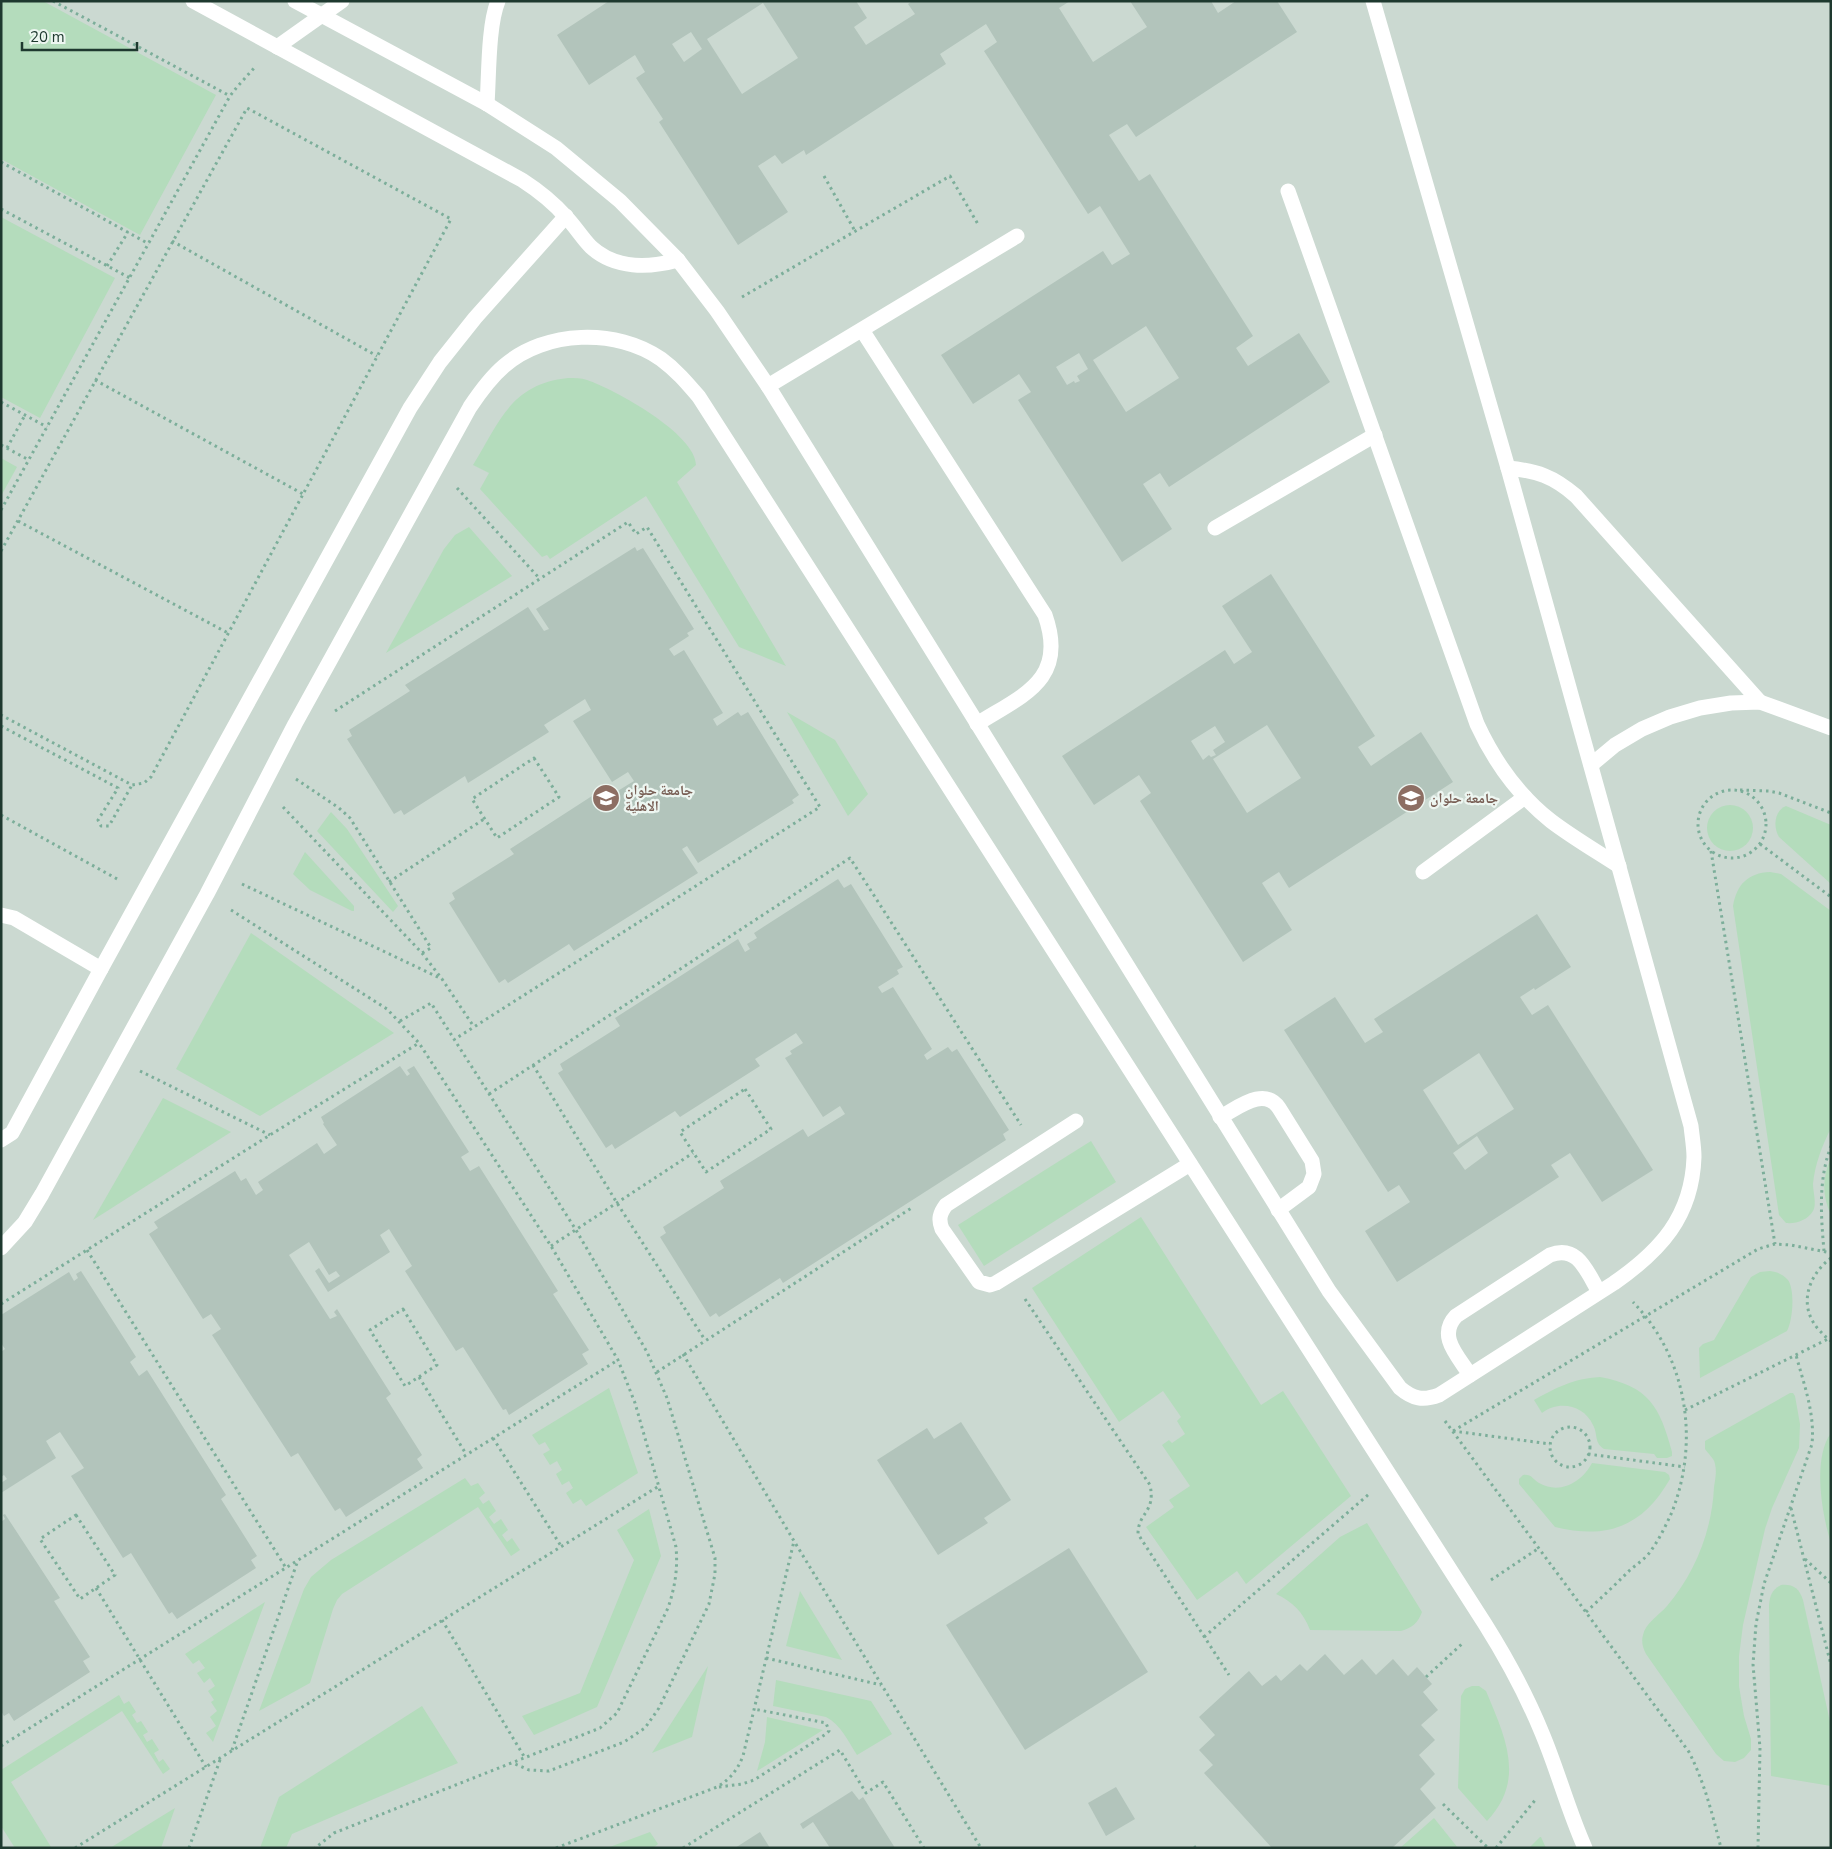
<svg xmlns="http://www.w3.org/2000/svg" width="1832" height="1849" viewBox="0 0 1832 1849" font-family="'Nunito Sans','Noto Naskh Arabic',sans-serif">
  <rect width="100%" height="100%" fill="#dce9e3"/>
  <rect fill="#cbd9d1" x="1" y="1" width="1830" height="1847"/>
  <g fill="#b4dcbc">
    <polygon points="1,1 43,1 216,95 140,235 1,159"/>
    <polygon points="1,217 115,278 40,418 1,397"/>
    <path d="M568,378C575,378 581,378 587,380C614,389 696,434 696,465L677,482L786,666L739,647L646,496L550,559L547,555L542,557L480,489L489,473L473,465C500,421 511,384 568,378Z"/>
    <polygon points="1,458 17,467 1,496"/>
    <polygon points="469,527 512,576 386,653 444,549 455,535"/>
    <polygon points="787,712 835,740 868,794 848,816"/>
    <circle cx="1730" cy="828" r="23"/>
    <path d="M1786,806L1831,825V884L1779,837C1773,827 1774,811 1786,806Z"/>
    <polygon points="331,812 347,829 398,906 393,912 317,831"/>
    <polygon points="305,852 354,906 354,911 352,911 310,890 293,874"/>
    <path d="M1770,872L1781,874L1831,911V1128C1822,1146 1815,1164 1813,1184C1813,1192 1817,1204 1813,1211C1808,1220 1796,1224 1786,1223L1779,1215L1733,906C1737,884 1748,873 1770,872Z"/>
    <polygon points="251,933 394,1033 260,1116 176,1069"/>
    <polygon points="163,1098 231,1132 93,1220"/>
    <polygon points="1091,1141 1116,1182 984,1266 958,1225"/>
    <path d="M1831,1158V1215C1822,1196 1822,1177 1831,1158Z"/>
    <polygon points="1141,1217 1261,1405 1283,1391 1351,1496 1246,1584 1237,1571 1197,1600 1146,1527 1174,1507 1169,1500 1190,1486 1162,1445 1169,1440 1172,1443 1185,1434 1177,1421 1181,1417 1163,1391 1119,1422 1032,1288"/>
    <path d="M1770,1271C1777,1272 1783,1274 1788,1280C1795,1290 1793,1320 1787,1331L1700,1378L1699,1348L1703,1344L1714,1340L1751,1277L1760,1272Z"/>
    <path d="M1600,1377C1649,1386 1660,1407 1672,1452V1456L1667,1458H1657L1654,1454L1604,1449C1594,1443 1598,1434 1593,1425C1584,1405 1559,1400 1542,1413L1534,1400C1558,1387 1572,1379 1600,1377Z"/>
    <polygon points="609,1388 638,1473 586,1506 581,1499 573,1504 566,1493 573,1488 569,1481 562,1485 556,1474 562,1470 557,1461 550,1465 543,1454 550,1450 545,1442 539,1445 532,1435"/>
    <path d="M1790,1393H1793L1795,1396L1800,1424L1799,1448L1772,1508L1765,1529L1743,1625L1739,1656V1686L1744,1716L1751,1739V1750L1744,1758L1735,1762L1724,1761L1716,1754L1646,1654C1643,1648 1641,1642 1643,1635C1645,1624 1659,1615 1667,1606C1695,1573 1712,1531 1714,1487C1715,1480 1717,1472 1715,1464C1714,1458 1708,1454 1705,1449V1441Z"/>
    <path d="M1831,1433V1543C1822,1515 1812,1459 1831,1433Z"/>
    <path d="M1592,1463L1665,1472L1669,1475L1670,1479C1643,1526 1608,1540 1555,1527L1519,1484V1479L1523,1475C1532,1474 1532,1479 1539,1483C1560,1495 1582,1482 1592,1463Z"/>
    <polygon points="465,1478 471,1486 478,1483 485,1493 479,1498 483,1504 489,1500 496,1511 489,1517 494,1524 501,1519 508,1530 502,1535 507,1542 512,1538 520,1550 511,1556 478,1507 342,1594 337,1600 333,1609 310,1683 259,1711 304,1589 311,1577 331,1560"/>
    <polygon points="649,1509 661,1556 597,1707 534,1735 522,1716 580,1693 634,1560 617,1530"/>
    <path d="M1367,1523L1422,1612C1418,1623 1412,1628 1401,1631L1310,1630C1303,1612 1293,1602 1276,1594L1340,1537Z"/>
    <path d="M1781,1585C1793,1584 1799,1588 1803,1600L1831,1726V1786L1771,1776L1769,1605C1770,1595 1772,1590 1781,1585Z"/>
    <polygon points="800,1591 842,1660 786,1646"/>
    <polygon points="265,1602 213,1742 206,1733 216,1726 210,1717 217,1711 211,1702 214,1700 208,1691 215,1686 210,1678 204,1683 197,1673 205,1668 199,1660 193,1664 185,1654"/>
    <polygon points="708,1666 692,1737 652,1753"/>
    <path d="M776,1680L871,1701L892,1734L857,1755C848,1741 841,1725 826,1717L773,1706Z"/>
    <path d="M1472,1686H1479L1486,1691C1504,1735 1527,1779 1487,1821L1458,1788L1461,1696L1465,1689Z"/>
    <polygon points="119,1695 124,1704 129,1701 136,1712 132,1715 137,1723 141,1721 148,1732 143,1735 147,1742 152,1739 159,1750 154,1753 159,1762 163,1759 170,1769 163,1774 122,1711 11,1782 51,1847 15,1848 1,1826 1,1770"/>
    <polygon points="422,1706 458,1763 292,1834 286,1848 260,1848 279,1797"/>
    <polygon points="767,1717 823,1730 757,1771 765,1742"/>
    <polygon points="175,1808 161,1848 110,1848"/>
    <polygon points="1434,1818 1458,1848 1400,1848"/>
    <polygon points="650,1832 658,1844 653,1848 607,1848"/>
    <polygon points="1541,1837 1546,1848 1529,1848 1540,1837"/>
  </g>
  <g fill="#b2c4bb" fill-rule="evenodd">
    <path d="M609,1H856L867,18L854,27L866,45L915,14L908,4L912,1H1070L1059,8L1093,62L1147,27L1130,1H1211L1218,13L1236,1H1277L1297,32L1136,137L1127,124L1109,135L1139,181L1150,174L1253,336L1236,348L1248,366L1299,333L1330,382L1169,487L1160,473L1143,484L1172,529L1122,562L1018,400L1031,392L1019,374L973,404L941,355L1103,251L1112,265L1130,254L1100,206L1088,214L984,51L997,42L986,24L940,54L946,64L806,155L804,150L782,164L775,155L758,166L788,212L738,245L659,122L663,119L636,78L645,72L635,55L589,85L557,35ZM763,3L798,58L742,94L707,39ZM691,32L702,49L684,62L672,44ZM1146,326L1179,378L1126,412L1093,360ZM1079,353L1088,369L1077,376L1080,381L1075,383L1074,381L1067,385L1056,367Z"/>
    <polygon points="635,547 637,551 643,548 694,629 687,633 689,636 669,649 674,656 684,650 723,713 713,719 717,726 738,712 741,716 748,712 799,795 792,800 794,803 698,863 687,846 682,849 698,873 574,951 569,944 508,983 505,979 499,983 449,903 455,899 452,893 514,854 510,849 592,796 598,803 634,781 628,772 612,782 573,721 591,710 585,699 544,725 549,732 468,783 465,776 404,815 401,810 394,814 347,739 352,736 349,730 410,691 405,685 528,607 544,631 549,629 536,609"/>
    <path d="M1271,574L1375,736L1358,747L1371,766L1421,732L1453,782L1289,888L1279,872L1262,883L1292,930L1243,962L1140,801L1151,793L1139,775L1094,805L1062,756L1225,650L1234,664L1252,652L1222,606ZM1267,725L1301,778L1247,813L1213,759ZM1215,726L1225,742L1213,750L1216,755L1211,757L1209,755L1203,760L1191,741Z"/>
    <polygon points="838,879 844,888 851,884 903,967 897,970 899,974 878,987 882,993 893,987 932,1049 924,1055 927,1060 948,1047 952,1052 957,1049 1009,1130 1003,1134 1006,1140 783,1283 780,1278 719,1317 716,1313 710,1317 660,1237 666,1233 663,1227 724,1188 720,1181 803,1129 808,1137 845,1114 840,1106 823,1117 785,1058 792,1054 790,1051 803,1043 796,1033 755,1059 760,1066 680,1117 675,1111 615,1149 612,1144 606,1148 558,1073 563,1070 560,1064 620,1026 615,1018 738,939 745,952 750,949 747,944 757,938 754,933"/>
    <path d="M1537,914L1571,967L1535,990L1534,988L1520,997L1532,1015L1548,1005L1653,1170L1602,1202L1570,1153L1551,1165L1559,1177L1397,1282L1365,1231L1410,1202L1399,1185L1388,1192L1284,1030L1335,997L1365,1043L1383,1032L1374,1019ZM1479,1053L1514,1109L1458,1145L1423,1090ZM1477,1136L1488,1153L1465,1170L1453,1153Z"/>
    <polygon points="400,1066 407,1076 410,1074 407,1070 414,1066 469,1152 461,1157 470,1171 479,1166 558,1291 553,1294 589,1350 582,1354 588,1364 509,1415 506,1409 503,1410 463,1347 456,1351 405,1271 412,1266 389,1229 380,1235 390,1252 328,1292 315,1271 319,1268 329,1283 340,1276 336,1271 329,1275 309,1242 289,1255 330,1319 337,1316 334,1312 337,1309 391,1394 386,1398 422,1455 417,1459 423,1468 346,1517 340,1508 335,1511 298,1453 291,1457 212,1335 221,1329 211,1314 203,1319 149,1234 158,1228 154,1222 235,1171 241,1181 246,1178 256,1195 263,1190 258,1182 317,1143 324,1154 337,1145 323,1124 324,1123 321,1117"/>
    <polygon points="81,1271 136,1357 130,1362 139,1376 147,1370 226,1495 221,1499 257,1556 251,1560 256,1568 177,1619 172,1612 169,1614 131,1553 123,1558 71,1476 84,1468 60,1432 46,1441 56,1458 1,1493 1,1483 7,1479 4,1475 1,1477 1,1352 5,1349 1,1343 1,1315 69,1272 74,1281 78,1278 76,1274"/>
    <polygon points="961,1422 1011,1500 984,1518 988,1523 938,1555 877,1460 927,1428 934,1439"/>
    <polygon points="5,1514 60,1598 54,1601 90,1657 83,1661 90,1672 14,1721 9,1713 4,1716 1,1711 1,1522 5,1519 3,1515"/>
    <polygon points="1069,1548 1148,1672 1025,1750 946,1625"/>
    <polygon points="1325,1654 1344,1675 1362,1659 1376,1675 1393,1659 1408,1676 1417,1667 1432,1684 1423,1692 1438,1710 1421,1725 1435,1740 1419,1755 1435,1774 1420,1789 1436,1808 1392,1848 1272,1848 1204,1773 1213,1765 1199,1750 1215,1735 1199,1717 1249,1671 1262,1686 1276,1675 1281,1681 1300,1664 1307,1671"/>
    <polygon points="1116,1787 1135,1819 1106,1836 1088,1803"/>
    <polygon points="852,1791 859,1800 863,1797 895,1848 830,1848 813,1822 803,1829 800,1824"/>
    <polygon points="760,1832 770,1848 735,1848"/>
  </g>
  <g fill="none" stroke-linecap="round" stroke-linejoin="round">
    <g stroke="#7cae9a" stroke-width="3" stroke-dasharray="2.5 4" stroke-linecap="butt">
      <polyline points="53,1 230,96"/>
      <polyline points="1,162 149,244"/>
      <polyline points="824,176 855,231"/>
      <polyline points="1,209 130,278"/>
      <polyline points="172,241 377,356"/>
      <polyline points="107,266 128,232"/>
      <polyline points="742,297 950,176 979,226"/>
      <polyline points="95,380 303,494"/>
      <polyline points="1,402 47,427"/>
      <polyline points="1,445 29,460"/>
      <polyline points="7,448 25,415"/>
      <polyline points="457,488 540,579"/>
      <polyline points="1,510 230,96 237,87 255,67"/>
      <polyline points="18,521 228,633"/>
      <polyline points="1,551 247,108 451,219 151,777 144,783 132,785 1,715"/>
      <polyline points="335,711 628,522 636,534 647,527 820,807 455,1039"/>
      <polyline points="1,726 118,788 98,820 101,826 109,826 132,785"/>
      <polygon points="534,758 559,797 497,838 472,799"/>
      <polyline points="296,779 339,808 350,818 431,948 422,953"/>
      <polyline points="1740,790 1769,791 1779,793 1831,813"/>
      <circle cx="1732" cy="824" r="34"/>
      <polyline points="283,807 422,953 442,979 474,1027"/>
      <polyline points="1,815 119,880"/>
      <polyline points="1760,844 1831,897"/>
      <polyline points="1711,851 1775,1244"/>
      <polyline points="389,882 484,819"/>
      <polyline points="242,884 442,979"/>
      <path d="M231,910L387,1009L419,1043L551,1246L618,1360L635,1403L676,1547C678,1569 675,1587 668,1608L617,1713L600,1728L334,1833L315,1848"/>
      <polyline points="400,1021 431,1003 576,1230 647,1352 667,1398 715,1558 715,1574 709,1604 659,1708 645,1728 624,1742 549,1771 529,1770 513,1763"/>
      <polyline points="533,1065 617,1203 705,1340"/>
      <polyline points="140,1071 270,1135"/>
      <polygon points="745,1089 771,1129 706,1172 680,1132"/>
      <polyline points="489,1094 850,858 1021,1125"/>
      <polyline points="551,1246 693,1153"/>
      <polyline points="87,1250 286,1568"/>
      <path d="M1824,1251C1821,1216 1818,1180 1831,1146"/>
      <path d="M1831,1258C1807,1276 1798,1307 1819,1330C1823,1334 1826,1338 1831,1341"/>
      <path d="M1025,1299L1150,1485C1156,1513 1138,1512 1138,1534L1229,1675"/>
      <polyline points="1,1304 270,1135 419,1043"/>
      <polygon points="403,1309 437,1365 405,1386 370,1330"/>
      <polyline points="683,1354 794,1541 981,1848"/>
      <polyline points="657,1372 913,1207"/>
      <polyline points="419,1377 466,1454"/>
      <polyline points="1685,1410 1828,1339"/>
      <path d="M1445,1421L1689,1752C1705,1784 1712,1813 1721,1848"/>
      <circle cx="1570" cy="1447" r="20"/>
      <polyline points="1453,1431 1758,1249 1775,1244 1791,1245 1831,1253"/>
      <polyline points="1453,1431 1550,1444"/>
      <polyline points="493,1438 561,1546"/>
      <polyline points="1588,1454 1685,1467"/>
      <polyline points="1791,1508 1831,1665"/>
      <polygon points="76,1515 115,1575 80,1599 40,1539"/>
      <polyline points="1805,1559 1831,1583"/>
      <polyline points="1491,1580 1539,1548"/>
      <polyline points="96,1588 206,1767"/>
      <path d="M1586,1612C1601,1598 1616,1584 1630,1570C1637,1564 1645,1559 1650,1552C1659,1540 1666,1525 1672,1512C1700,1440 1687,1358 1633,1302"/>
      <polyline points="442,1620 525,1758"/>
      <polyline points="1204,1637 1369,1494"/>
      <polyline points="766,1658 881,1685"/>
      <polyline points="1426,1677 1464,1642"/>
      <polyline points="1,1746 618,1360"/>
      <polyline points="232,1750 298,1560"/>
      <polyline points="719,1787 742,1784 754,1780 826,1734 829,1731 826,1723 754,1709"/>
      <polyline points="1443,1804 1488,1848"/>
      <polyline points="75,1848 659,1486"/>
      <polyline points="189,1848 221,1757"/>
      <path d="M556,1848L717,1787C730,1779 737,1771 743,1756L794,1541"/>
      <polyline points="683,1848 840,1750 866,1793 883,1782 924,1848"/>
      <polyline points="1194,1848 1197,1846"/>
      <polyline points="1496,1848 1536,1799"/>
      <path d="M1758,1848L1760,1748L1753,1664L1756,1624L1764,1584L1812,1444C1815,1413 1804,1385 1796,1355"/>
    </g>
    <g stroke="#fff" stroke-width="15">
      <path d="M193,1L522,180C539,191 553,202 566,217C575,226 582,238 591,247C615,269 649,268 678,260"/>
      <path d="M295,1L487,104L556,148L620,201L678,260L717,311L768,386L1329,1291L1400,1388C1413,1399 1423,1401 1439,1395L1614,1283C1660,1251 1692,1217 1694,1157C1694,1147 1692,1136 1691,1126L1508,468L1373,1"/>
      <polyline points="277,47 342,1"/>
      <path d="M487,104C489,77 488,25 498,1"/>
      <path d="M1288,191L1477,724C1494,761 1518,795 1551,821C1572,837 1596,851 1619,866"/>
      <path d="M862,330L1045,615C1068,680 1023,695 977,724"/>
      <polyline points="768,386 1017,236"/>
      <path d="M1508,468C1537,471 1553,476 1576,496L1760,702"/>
      <polyline points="1215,528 1375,435"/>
      <polyline points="1591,765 1615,745 1642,729 1670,717 1700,708 1731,703 1760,702 1831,728"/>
      <polyline points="1423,872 1525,797"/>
      <polyline points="1,915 14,918 101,969 12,1133 1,1140"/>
      <polyline points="101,969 410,408 440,362 475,318 566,216"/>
      <path d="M1220,1117C1238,1108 1264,1086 1279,1108L1312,1161L1314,1174L1309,1187L1278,1210"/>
      <path d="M1076,1121L946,1205C940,1213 938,1219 942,1229L979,1282L990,1285L996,1283L1190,1164"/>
      <path d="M1,1248L25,1222L42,1194L207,894L295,724L470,407C480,392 490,378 504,366C545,330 617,328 661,359C676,370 687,383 699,397L1485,1624C1507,1659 1526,1694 1542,1733C1558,1771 1568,1810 1585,1848"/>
      <path d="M1470,1375C1458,1356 1437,1336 1456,1316L1550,1255C1578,1244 1587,1272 1599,1292"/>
    </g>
  </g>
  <defs>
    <g id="university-disc" transform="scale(1.4375)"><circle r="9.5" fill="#8d6e63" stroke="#edf6f1"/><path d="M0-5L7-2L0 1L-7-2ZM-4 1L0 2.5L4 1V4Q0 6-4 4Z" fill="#fff"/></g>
  </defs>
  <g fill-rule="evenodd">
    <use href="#university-disc" x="606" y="798"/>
    <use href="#university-disc" x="1411" y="798"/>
  </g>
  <g text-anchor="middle" stroke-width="4.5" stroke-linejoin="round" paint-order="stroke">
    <g font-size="14" font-weight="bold" fill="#785e54" stroke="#edf6f1" text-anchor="start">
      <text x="625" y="795">جامعة حلوان<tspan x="625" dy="16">الاهلية</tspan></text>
      <text x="1430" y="803">جامعة حلوان</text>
    </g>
  </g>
  <rect width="1832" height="1849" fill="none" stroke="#1e392f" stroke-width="5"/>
  <path d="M22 42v8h115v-8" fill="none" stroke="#1e392f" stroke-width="2.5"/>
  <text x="30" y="42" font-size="15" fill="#1e392f" stroke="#edf6f1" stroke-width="4" paint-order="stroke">20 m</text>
</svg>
